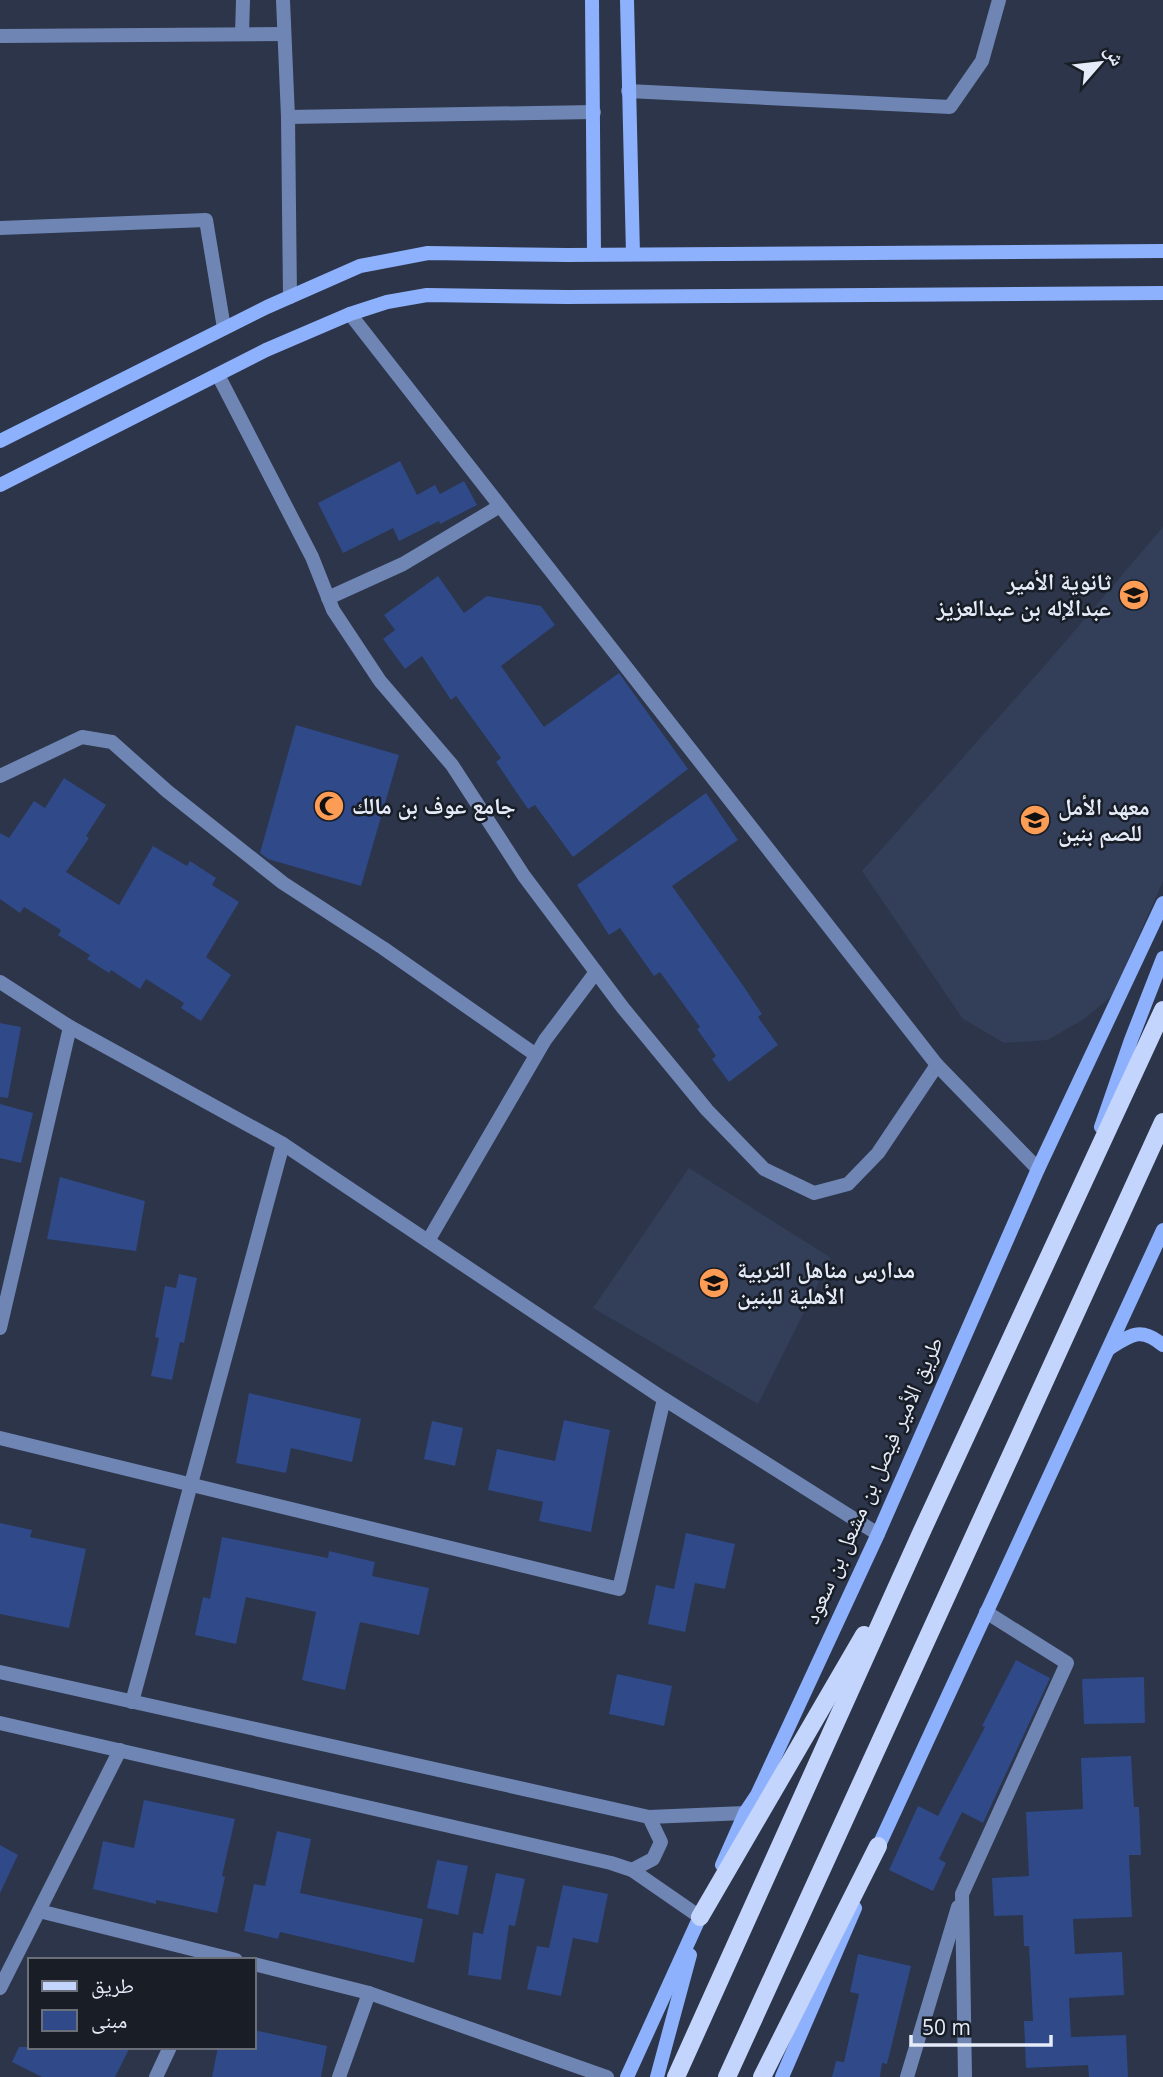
<svg xmlns="http://www.w3.org/2000/svg" width="1163" height="2077" viewBox="0 0 1163 2077" font-family="'Open Sans','Noto Naskh Arabic',sans-serif">
  <rect width="100%" height="100%" fill="#2c3549"/>
  <g fill="#333f59">
    <polygon points="1163,527 1163,881 1112,996 1084,1019 1048,1040 1004,1043 963,1019 862,871 1047,663"/>
    <polygon points="689,1168 831,1258 758,1404 593,1308"/>
  </g>
  <g fill="#2f4989">
    <polygon points="400,461 417,495 435,485 440,494 464,481 477,505 440,524 439,521 399,541 393,528 343,553 318,503"/>
    <polygon points="438,576 464,613 487,596 541,606 555,625 501,666 544,727 619,673 688,769 573,857 535,805 528,809 496,762 501,758 456,696 451,700 422,656 405,669 383,639 395,630 384,615"/>
    <polygon points="296,725 399,755 361,886 268,859 260,853"/>
    <polygon points="64,778 106,805 86,836 89,838 66,872 119,905 153,846 187,866 190,861 216,878 212,885 239,902 206,957 231,975 201,1021 181,1008 184,1003 146,979 140,989 111,970 109,973 87,959 90,955 58,935 61,930 24,907 20,913 0,899 0,833 9,838 34,801 45,808"/>
    <polygon points="706,793 738,840 672,886 742,984 762,1014 758,1017 778,1045 729,1082 712,1059 716,1056 697,1029 700,1027 660,972 654,976 620,928 609,935 577,885"/>
    <polygon points="0,1023 21,1027 8,1098 0,1097"/>
    <polygon points="0,1104 33,1113 21,1163 0,1158"/>
    <polygon points="60,1177 145,1201 136,1251 47,1239"/>
    <polygon points="179,1274 197,1278 184,1343 180,1342 172,1380 151,1376 159,1338 155,1337 165,1286 176,1288"/>
    <polygon points="249,1393 361,1419 352,1462 291,1448 286,1473 236,1463"/>
    <polygon points="564,1420 610,1430 591,1532 539,1521 543,1502 488,1490 497,1449 555,1461"/>
    <polygon points="432,1421 463,1428 455,1466 424,1459"/>
    <polygon points="0,1523 32,1530 30,1537 86,1549 69,1628 0,1614"/>
    <polygon points="686,1533 735,1544 725,1589 695,1583 685,1632 648,1624 656,1585 674,1589"/>
    <polygon points="222,1537 328,1558 329,1551 375,1562 372,1576 429,1588 419,1635 360,1622 345,1690 302,1680 316,1612 246,1597 236,1644 195,1635 203,1597 210,1599"/>
    <polygon points="1016,1660 1050,1678 983,1823 962,1812 939,1859 946,1863 933,1891 889,1870 918,1806 938,1816 985,1727 982,1726"/>
    <polygon points="617,1674 672,1686 664,1726 609,1714"/>
    <polygon points="1144,1677 1145,1723 1084,1724 1082,1679"/>
    <polygon points="1131,1756 1134,1807 1139,1807 1141,1855 1129,1855 1132,1917 1073,1919 1075,1954 1122,1952 1124,1995 1069,1998 1071,2037 1126,2035 1128,2077 1089,2077 1088,2065 1026,2068 1024,2021 1033,2021 1029,1946 1024,1946 1023,1915 994,1916 992,1878 1029,1876 1026,1812 1083,1809 1081,1758"/>
    <polygon points="144,1800 235,1819 222,1876 225,1877 217,1913 156,1900 156,1904 93,1889 103,1841 134,1848"/>
    <polygon points="277,1831 311,1839 300,1893 423,1919 414,1963 280,1932 278,1939 244,1931 254,1884 265,1886"/>
    <polygon points="0,1845 18,1855 0,1893"/>
    <polygon points="437,1860 468,1866 458,1915 427,1908"/>
    <polygon points="496,1873 525,1879 515,1926 509,1925 501,1980 468,1975 473,1932 483,1934"/>
    <polygon points="563,1885 608,1894 598,1943 573,1938 561,1996 527,1989 537,1946 549,1948"/>
    <polygon points="858,1954 911,1966 887,2064 882,2063 880,2077 832,2077 836,2061 844,2062 859,1994 850,1992"/>
    <polygon points="254,2030 327,2046 321,2077 212,2077 218,2047 254,2047"/>
    <polygon points="19,2047 130,2047 115,2077 42,2077 12,2062"/>
  </g>
  <g fill="none" stroke-linecap="round" stroke-linejoin="round">
    <g stroke="#6f85b4" stroke-width="14">
      <polyline points="283,0 288,117 290,297"/>
      <polyline points="242,34 243,0"/>
      <polyline points="0,36 284,34"/>
      <polyline points="628,91 950,107 982,61 999,0"/>
      <polyline points="288,117 594,112"/>
      <polyline points="0,228 206,220 224,328"/>
      <polyline points="350,314 937,1065 1038,1169"/>
      <polyline points="218,375 312,557 333,610 380,681 452,765 524,876 623,1008 707,1110 764,1169 814,1193 848,1184 878,1153 937,1065"/>
      <polyline points="328,598 403,564 500,506"/>
      <polyline points="0,776 82,737 112,742 167,791 283,883 383,948 536,1055"/>
      <polyline points="0,982 70,1027 283,1144 664,1399 878,1534"/>
      <polyline points="428,1241 545,1040 596,972"/>
      <polyline points="0,1328 70,1027"/>
      <polyline points="0,1438 619,1589 664,1399"/>
      <polyline points="0,1672 649,1817 745,1813"/>
      <polyline points="132,1702 283,1144"/>
      <polyline points="0,1723 611,1863 632,1870 700,1917"/>
      <polyline points="632,1870 653,1859 661,1842 649,1817"/>
      <polyline points="39,1911 236,1960"/>
      <polyline points="254,1964 369,1993 607,2077"/>
      <polyline points="0,1988 120,1750"/>
      <polyline points="156,2077 170,2047"/>
      <polyline points="339,2077 369,1993"/>
      <polyline points="907,2077 958,1907"/>
      <polyline points="965,2077 962,1894 1067,1663 986,1612"/>
    </g>
    <g stroke="#8eb1fd" stroke-width="14">
      <polyline points="592,0 594,254"/>
      <polyline points="627,0 633,254"/>
      <polyline points="0,441 267,307 360,266 428,253 567,255 1163,251"/>
      <polyline points="0,485 266,350 350,314 387,302 427,295 567,297 1163,293"/>
      <polyline points="1101,1127 1131,1040 1163,958"/>
      <path d="M1110,1348C1132,1334 1141,1327 1163,1345"/>
      <polyline points="874,1856 1163,1230"/>
      <polyline points="722,1865 745,1813 757,1795 878,1534 1038,1169 1163,903"/>
      <polyline points="627,2077 703,1910"/>
      <polyline points="657,2077 690,1955"/>
      <polyline points="782,2077 855,1908"/>
    </g>
    <g stroke="#c3d5fc" stroke-width="18">
      <polyline points="700,1917 864,1635"/>
      <polyline points="676,2077 922,1531 1163,1010"/>
      <polyline points="727,2077 1163,1122"/>
      <polyline points="762,2077 878,1846"/>
    </g>
  </g>
  <defs>
    <g id="school-disc" transform="scale(1.575)"><circle r="9.5" fill="#fd9c55" stroke="#181d26"/><path d="M0-5L7-2L0 1L-7-2ZM-4 1L0 2.5L4 1V4Q0 6-4 4Z" fill="#111"/></g>
    <g id="mosque-disc" transform="scale(1.575)"><circle r="9.5" fill="#fd9c55" stroke="#181d26"/><path d="M3.5-4.9A6 6 0 1 0 3.5 4.9A5 5 0 1 1 3.5-4.9Z" fill="#111"/></g>
  </defs>
  <g fill-rule="evenodd">
    <use href="#school-disc" x="1134" y="595"/>
    <use href="#mosque-disc" x="329" y="806"/>
    <use href="#school-disc" x="1035" y="820"/>
    <use href="#school-disc" x="714" y="1283"/>
  </g>
  <g text-anchor="middle" stroke-width="5" stroke-linejoin="round" paint-order="stroke">
    <g font-size="23" font-weight="bold" fill="#e5ebf8" stroke="#181d26" text-anchor="start">
      <text x="1111" y="590" text-anchor="end">ثانوية الأمير<tspan x="1111" dy="26">عبدالإله بن عبدالعزيز</tspan></text>
      <text x="352" y="814">جامع عوف بن مالك</text>
      <text x="1058" y="815">معهد الأمل<tspan x="1058" dy="26">للصم بنين</tspan></text>
      <text x="737" y="1278">مدارس مناهل التربية<tspan x="737" dy="26">الأهلية للبنين</tspan></text>
    </g>
    <g font-size="23" fill="#e5ebf8" stroke="#181d26">
      <text transform="translate(873 1480) rotate(-66)" y="8">طريق الأمير فيصل بن مشعل بن سعود</text>
    </g>
  </g>
  <rect x="28" y="1958" width="228" height="91" fill="#181d26" stroke="#6a6f7a" stroke-width="2"/>
  <rect x="42" y="1981" width="35" height="10" fill="#c3d5fc" stroke="#6a6f7a" stroke-width="2"/>
  <text x="91" y="1993" font-size="21" fill="#e5ebf8">طريق</text>
  <rect x="42" y="2010" width="35" height="21" fill="#2f4989" stroke="#6a6f7a" stroke-width="2"/>
  <text x="91" y="2028" font-size="21" fill="#e5ebf8">مبنى</text>
  <g transform="translate(1100 63) rotate(62)" stroke="#181d26" stroke-width="5" paint-order="stroke">
  <path d="M0-5L12 26L0 18L-12 26Z" fill="#e5ebf8"/>
  <text y="-10" font-size="19" font-weight="bold" text-anchor="middle" fill="#e5ebf8">ش</text>
  </g>
  <path d="M911 2035v10h140v-10" fill="none" stroke="#e5ebf8" stroke-width="3.5"/>
  <text x="922" y="2035" font-size="21" fill="#e5ebf8" stroke="#181d26" stroke-width="5" paint-order="stroke">50 m</text>
</svg>
